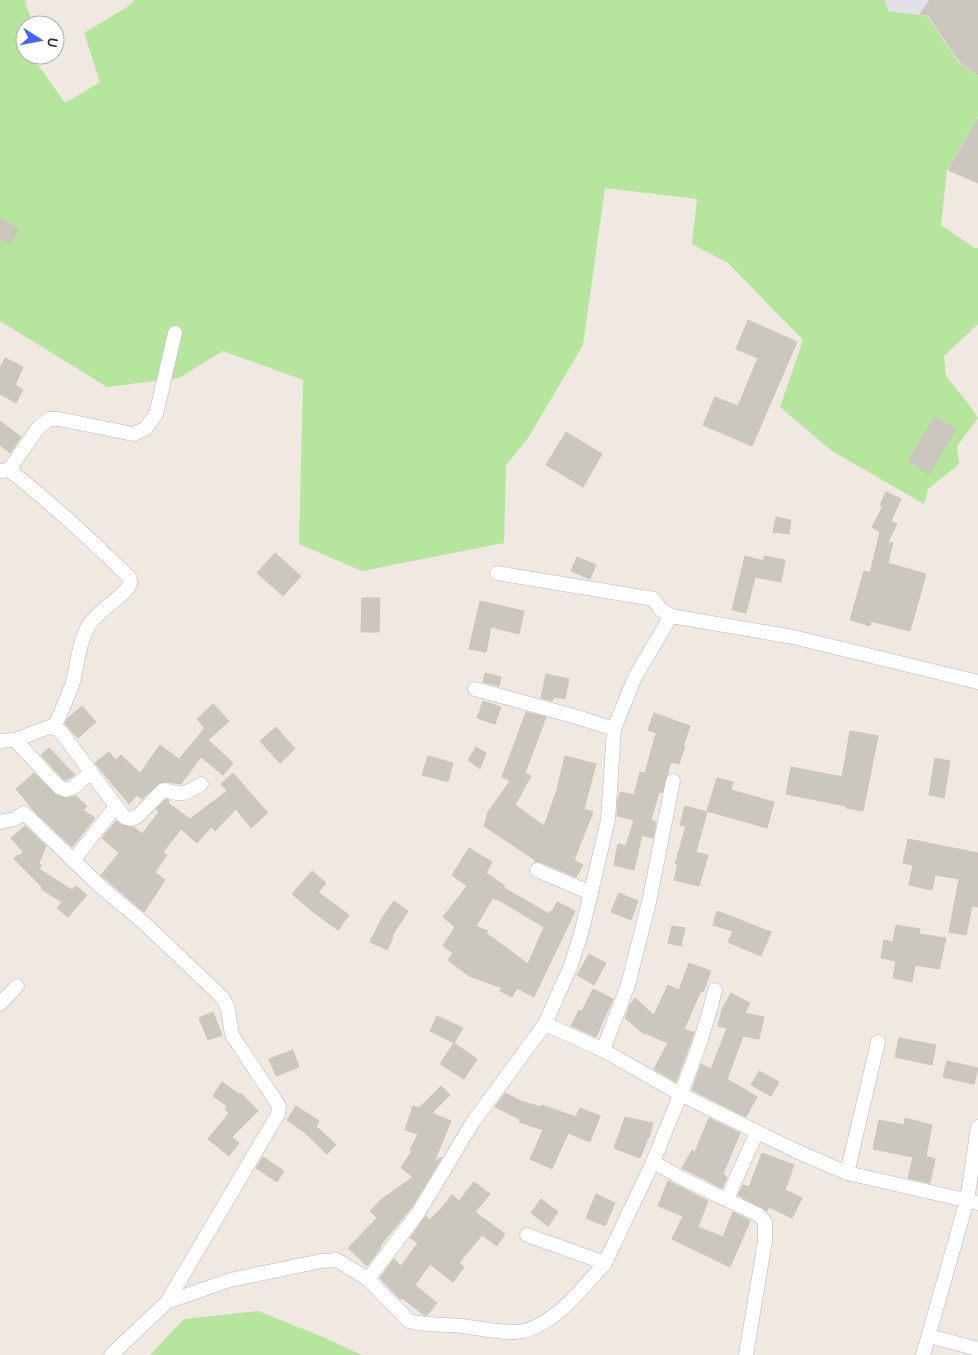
<svg xmlns="http://www.w3.org/2000/svg" width="978" height="1355" viewBox="0 0 978 1355" font-family="Quicksand,sans-serif">
  <rect width="100%" height="100%" fill="#efe9e1"/>
  <polygon fill="#e3e1e8" points="884,0 978,0 978,76 959,63 927,16 889,11"/>
  <g fill="#b6e59e">
    <polygon points="0,0 27,0 25,2 32,21 31,25 25,25 25,55 31,55 65,103 100,82 84,33 127,7 135,0 884,0 889,11 927,16 959,63 978,76 978,118 947,170 941,225 975,248 978,248 978,324 944,356 946,376 967,402 978,418 957,446 959,464 928,489 924,504 832,451 780,407 803,340 728,263 692,244 697,199 605,188 583,345 528,438 506,465 504,543 362,571 299,544 303,380 223,351 179,378 107,387 0,321"/>
    <polygon points="258,1311 323,1337 362,1355 150,1355 184,1319"/>
  </g>
  <g fill="#cbc7bf" stroke="#cbc5ba" fill-rule="evenodd">
    <polygon points="930,0 978,0 978,75 960,62 928,15 920,14"/>
    <polygon points="978,119 978,183 948,170"/>
    <polygon points="0,218 19,229 10,244 0,239"/>
    <polygon points="748,320 797,342 752,446 703,425 715,397 738,406 758,358 736,349"/>
    <polygon points="5,358 23,367 15,385 23,390 16,403 0,394 0,368"/>
    <polygon points="935,417 956,429 929,474 908,461"/>
    <polygon points="0,421 21,437 10,453 0,445"/>
    <polygon points="566,432 602,454 583,487 546,465"/>
    <polygon points="886,492 901,499 891,521 897,524 888,542 893,543 888,563 926,574 910,631 871,621 870,626 850,620 864,571 870,573 880,532 872,527 883,506 880,505"/>
    <polygon points="776,517 791,520 789,534 773,532"/>
    <polygon points="275,553 301,576 283,596 257,573"/>
    <polygon points="745,556 764,561 764,556 785,560 781,582 755,577 746,613 732,610"/>
    <polygon points="577,557 596,565 590,579 571,571"/>
    <polygon points="362,598 380,598 379,632 361,632"/>
    <polygon points="480,601 524,611 519,634 491,627 486,652 469,649"/>
    <polygon points="485,673 501,677 499,686 483,682"/>
    <polygon points="546,674 569,679 565,699 554,697 552,701 541,698"/>
    <polygon points="483,701 501,707 495,724 477,718"/>
    <polygon points="213,704 229,721 208,740 233,763 223,775 201,757 181,784 167,782 159,783 142,799 137,795 129,804 95,763 109,752 116,760 121,755 140,773 160,745 179,759 205,728 197,719"/>
    <polygon points="82,706 96,722 78,738 65,724 67,719"/>
    <polygon points="526,712 546,717 525,773 531,776 515,805 544,826 556,793 565,756 596,764 584,809 593,812 574,860 583,865 576,877 540,862 535,862 535,860 484,826 488,812 510,781 502,777"/>
    <polygon points="654,713 690,726 683,746 685,746 679,764 671,762 662,793 659,792 651,820 656,822 653,838 642,835 634,870 614,865 618,844 626,846 634,820 617,816 618,799 620,792 634,795 640,772 645,773 656,733 648,730"/>
    <polygon points="276,727 295,749 280,763 260,741"/>
    <polygon points="850,731 878,736 863,811 846,808 846,806 786,794 791,767 842,777"/>
    <polygon points="476,747 486,753 480,769 468,760"/>
    <polygon points="49,748 75,775 69,779 64,780 41,755"/>
    <polygon points="428,756 453,763 448,782 422,775"/>
    <polygon points="935,758 950,761 944,798 929,795"/>
    <polygon points="34,773 56,795 68,798 76,796 87,806 83,810 95,818 72,847 35,812 16,789"/>
    <polygon points="233,773 268,813 251,828 236,809 215,831 211,827 197,843 181,829 163,852 167,855 155,872 165,880 144,912 101,875 119,853 102,838 116,821 122,825 134,827 142,834 159,812 156,809 166,799 169,800 168,803 190,819 227,791 221,784"/>
    <polygon points="717,778 733,782 731,790 774,802 767,828 707,811"/>
    <polygon points="685,806 707,812 696,852 708,855 699,886 674,880 678,864 675,864 686,826 680,825"/>
    <polygon points="25,826 46,846 39,863 42,866 39,869 72,890 76,886 87,895 68,917 57,908 62,902 41,889 42,887 14,859 17,855 19,856 23,852 11,838"/>
    <polygon points="908,839 978,853 978,907 972,906 966,935 949,932 959,879 935,875 932,890 909,885 913,865 903,863"/>
    <path d="M469,848L492,862L486,873L505,886L504,888L549,914L550,911L552,912L557,902L575,911L534,997L517,988L512,997L500,991L502,988L469,976L448,960L453,953L443,946L455,927L443,917L467,886L452,875ZM493,898L496,900L497,899L544,927L528,964L486,933L488,931L476,926Z"/>
    <polygon points="312,871 326,883 318,892 349,915 338,930 313,912 292,894"/>
    <polygon points="619,893 638,901 631,920 611,912"/>
    <polygon points="394,901 408,911 392,936 393,937 387,950 370,942 382,918"/>
    <polygon points="717,911 771,932 761,956 728,942 733,931 713,925"/>
    <polygon points="896,925 920,929 919,934 946,938 939,969 915,965 912,982 893,978 896,961 881,958 884,940 893,942"/>
    <polygon points="672,926 685,928 681,946 668,943"/>
    <polygon points="589,954 606,963 594,985 577,975"/>
    <polygon points="689,963 711,971 703,992 701,991 684,1029 694,1033 676,1082 654,1069 668,1043 645,1033 644,1034 625,1018 630,1005 635,998 654,1015 668,985 679,990"/>
    <polygon points="593,989 613,999 596,1037 571,1026 579,1010 582,1011"/>
    <polygon points="731,993 750,1003 745,1013 764,1017 759,1039 743,1036 727,1079 757,1097 746,1117 692,1090 701,1064 711,1069 727,1028 718,1026 722,1009"/>
    <polygon points="213,1012 222,1035 208,1040 199,1018"/>
    <polygon points="437,1016 463,1028 454,1043 430,1031"/>
    <polygon points="899,1038 936,1045 932,1065 895,1057"/>
    <polygon points="454,1043 477,1059 464,1079 440,1064"/>
    <polygon points="293,1050 299,1067 276,1076 269,1059"/>
    <polygon points="947,1061 978,1068 974,1084 943,1077"/>
    <polygon points="759,1071 779,1082 771,1096 751,1085"/>
    <polygon points="222,1082 239,1094 241,1093 258,1111 232,1137 239,1143 229,1156 208,1139 229,1113 225,1109 227,1106 213,1096"/>
    <polygon points="441,1086 450,1095 432,1113 451,1121 434,1162 442,1157 411,1208 380,1246 381,1247 367,1266 348,1248 377,1218 370,1211 382,1199 413,1177 401,1168 412,1151 410,1150 418,1134 405,1130 413,1106 419,1108"/>
    <polygon points="505,1093 521,1101 541,1107 542,1105 576,1117 580,1108 600,1116 590,1142 568,1133 552,1169 530,1159 543,1130 519,1122 520,1119 495,1107"/>
    <polygon points="296,1106 319,1121 316,1126 336,1145 327,1154 304,1132 287,1120"/>
    <polygon points="625,1117 653,1123 649,1138 648,1138 640,1158 614,1148"/>
    <polygon points="709,1118 740,1133 723,1174 727,1177 722,1188 682,1168 692,1150 695,1152"/>
    <polygon points="905,1118 932,1125 926,1156 935,1159 930,1183 908,1178 913,1157 873,1149 879,1120 904,1125"/>
    <polygon points="762,1153 794,1165 785,1190 802,1198 792,1218 769,1207 767,1211 738,1195 743,1185 749,1187"/>
    <polygon points="263,1157 284,1171 277,1182 256,1168"/>
    <polygon points="668,1181 708,1201 698,1227 723,1237 733,1212 750,1221 730,1267 672,1239 683,1216 658,1206"/>
    <polygon points="474,1182 490,1194 475,1212 505,1234 497,1246 482,1235 459,1263 464,1267 453,1282 430,1264 415,1285 437,1303 427,1315 424,1315 402,1298 401,1300 380,1278 394,1259 401,1266 418,1243 410,1238 426,1216 429,1220 441,1209 452,1195 459,1201"/>
    <polygon points="596,1194 615,1203 605,1226 586,1218"/>
    <polygon points="541,1199 558,1212 548,1226 531,1213"/>
  </g>
  <g fill="none" stroke-linecap="round" stroke-linejoin="round">
    <g stroke="#b4b7c1" stroke-width="15">
      <g id="street">
        <path d="M9,470C52,503 90,539 129,577C130,580 131,581 130,584C127,594 97,611 89,625C78,643 78,665 72,685C67,699 60,714 54,728"/>
        <polyline points="1,471 9,470 38,428 49,419 59,419 133,434 145,429 156,414 175,333"/>
        <polyline points="497,573 654,599 660,609 671,616"/>
        <polyline points="978,682 793,637 671,616 635,677 614,729 608,820 582,930 571,965 545,1024 603,1050 680,1094 794,1150 847,1173 978,1203"/>
        <polyline points="475,689 577,717 614,729"/>
        <polyline points="15,740 59,787 66,790 74,787 91,772"/>
        <path d="M0,741L15,740L49,727L56,728L62,733L124,817L131,819L138,816L162,791L165,790C183,796 185,794 201,784"/>
        <polyline points="0,822 14,819 24,813 101,887 144,923 223,998 228,1009 232,1035 279,1106 278,1114 167,1302 111,1355"/>
        <polyline points="73,861 116,806"/>
        <polyline points="537,870 591,893"/>
        <polyline points="0,1004 17,986"/>
        <polyline points="603,1050 628,985 649,902 673,781"/>
        <path d="M653,1162C675,1106 701,1050 715,990"/>
        <polyline points="847,1173 878,1042"/>
        <polyline points="727,1199 757,1132"/>
        <polyline points="527,1235 605,1263 653,1162 687,1181 759,1215 765,1222 765,1241 746,1355"/>
        <path d="M368,1279L409,1321C425,1326 444,1324 462,1326C478,1328 500,1333 516,1332C552,1329 582,1288 605,1263"/>
        <polyline points="167,1302 230,1280 321,1261 337,1260 368,1279 418,1213 473,1122 545,1024"/>
        <polyline points="929,1336 978,1349"/>
        <polyline points="923,1355 967,1200 978,1127"/>
      </g>
    </g>
    <use href="#street" stroke="#fff" stroke-width="14"/>
  </g>
  <g transform="translate(40 40) rotate(101)"><circle r="24" fill="#ffffff" stroke="#ababab"/>
  <path d="M0-4L9 19L0 12L-9 19Z" fill="#4264fb"/>
  <text y="-8" font-size="14" font-weight="bold" text-anchor="middle" fill="#2e2e2e">U</text>
  </g>
</svg>
